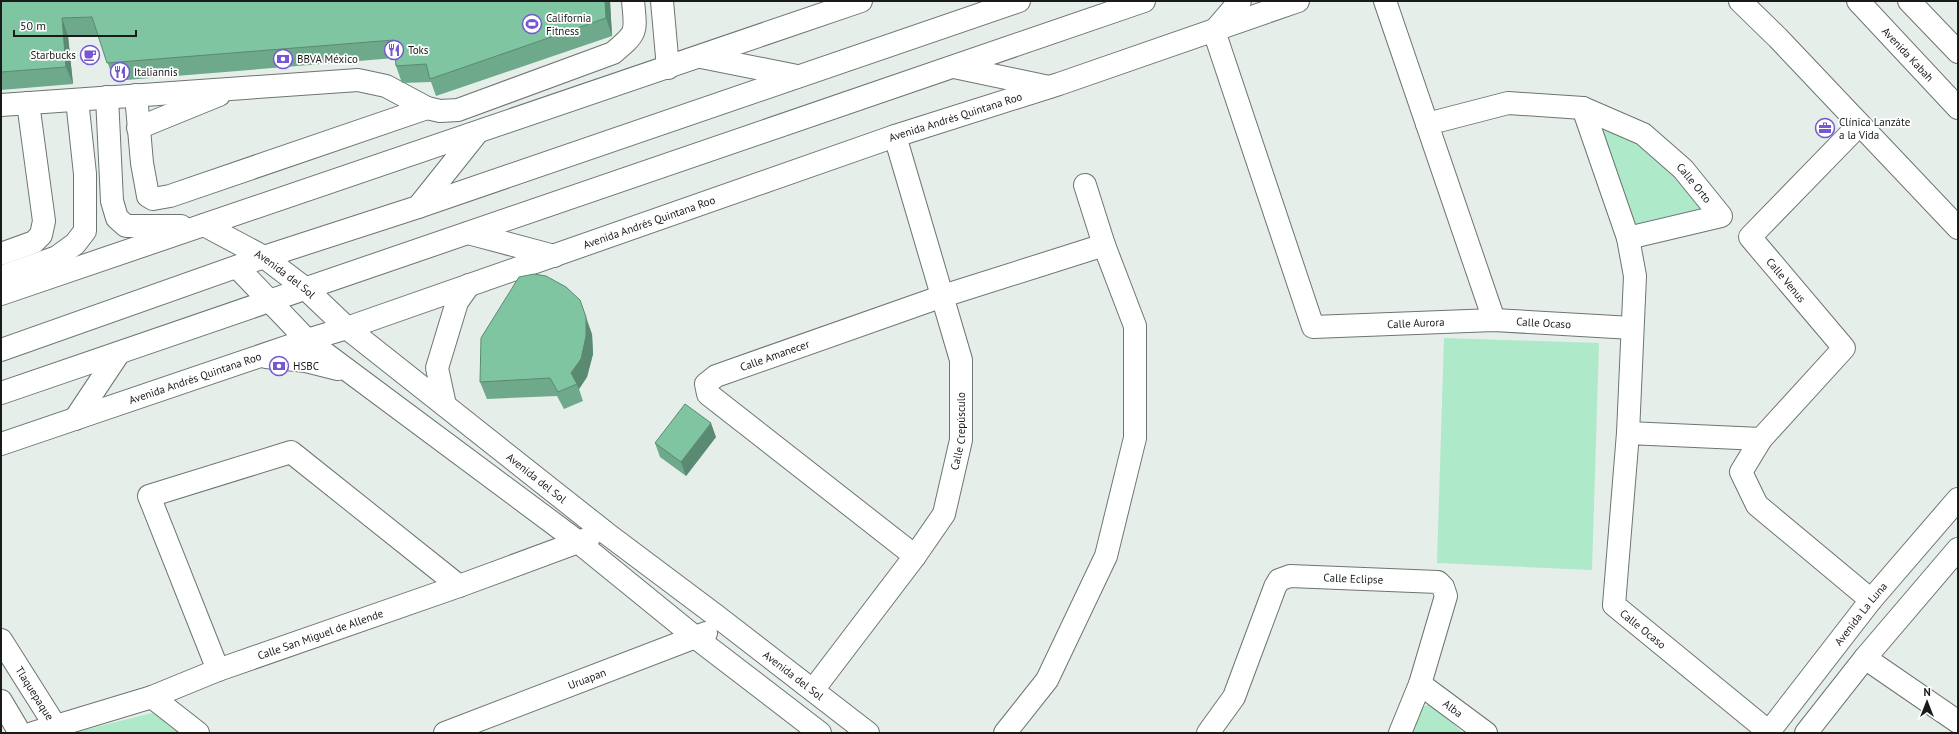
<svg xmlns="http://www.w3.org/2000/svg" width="1959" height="734" viewBox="0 0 1959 734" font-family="'PT Sans',sans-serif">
  <rect width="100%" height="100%" fill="#e6eee9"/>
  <g fill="#aee9c9">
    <polygon points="1601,130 1632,138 1672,169 1707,207 1635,224"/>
    <polygon points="1444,338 1599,343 1592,570 1437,563"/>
    <polygon points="1431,703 1463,733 1408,733 1423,707"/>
    <polygon points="164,710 190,733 72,733"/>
  </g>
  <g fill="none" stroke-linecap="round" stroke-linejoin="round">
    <g stroke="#6e7571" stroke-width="24">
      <g id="minor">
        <polyline points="662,1 668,68"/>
        <polyline points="1385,1 1494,320"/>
        <polyline points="1740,1 1778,38 1958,228"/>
        <path id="s1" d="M1214,31L1313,327L1494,320L1632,328"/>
        <polyline points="136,95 142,163 148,196 153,199 170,196 427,108"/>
        <polyline points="107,97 112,201 117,218 126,226 181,226"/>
        <path d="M1,105L358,80L386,86L427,108L440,111L458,110L613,53C638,32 636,33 633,1"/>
        <polyline points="1583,108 1628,238 1635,276 1628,433"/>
        <path id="s2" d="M1427,124L1508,103L1583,108L1643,134L1683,169L1721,216L1628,238"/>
        <polyline points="138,128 219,95"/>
        <path id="s3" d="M204,225L264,257L306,289L347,328L606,533L714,614L868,733"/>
        <polyline points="1,254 34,242 41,235 44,221 28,103"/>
        <polyline points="237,267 307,340 577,541 695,637 820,733"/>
        <polyline points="1,277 57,257 75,244 85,231 85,174 77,100"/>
        <polyline points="1,294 861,1"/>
        <polyline points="266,357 306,361 338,369"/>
        <polyline points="445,405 437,368 457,302 469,285"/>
        <polyline points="1761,439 1844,348 1750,237 1859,125"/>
        <path id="s4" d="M1,444L307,340L347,328L895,136L1059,84L1298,1"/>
        <path id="s5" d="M915,556L708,394L706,384L716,376L943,296L1104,245"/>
        <path id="s6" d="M1,640L56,727"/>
        <polyline points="1865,658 1958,722"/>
        <polyline points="218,670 149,496 291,452 459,586"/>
        <path id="s7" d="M1420,684L1486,733"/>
        <path id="s8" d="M813,690L915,556L944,514L961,440V360L895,136"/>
        <polyline points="152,697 198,733"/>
        <polyline points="1,701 20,733"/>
        <polyline points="1769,732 1614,605 1628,433 1761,439 1741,472 1757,505 1871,600"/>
        <path id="s9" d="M33,733L152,697L218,670L459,586L589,538"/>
        <path id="s10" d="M445,733L706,633"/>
        <polyline points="1005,733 1047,680 1106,556 1135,438 1135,326 1104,245 1085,185"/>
        <path id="s11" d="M1208,733L1234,697L1275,587L1279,580L1290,576L1438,582L1443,587L1446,596L1420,684L1400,733"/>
      </g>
    </g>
    <g stroke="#6e7571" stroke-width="24">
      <g id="major">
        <path id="s12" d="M1858,1L1958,108"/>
        <polyline points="1909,1 1958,52"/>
        <polyline points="1214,31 1240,1"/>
        <polyline points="701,57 797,76"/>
        <polyline points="954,67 1049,87"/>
        <polyline points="418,207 477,133"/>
        <polyline points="468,233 554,256"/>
        <polyline points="1,350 264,257 418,207 1019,1"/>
        <polyline points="1,393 1144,1"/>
        <polyline points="75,419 119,353"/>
        <path id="s13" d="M1768,733L1871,600L1958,499"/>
        <polyline points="1806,733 1865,658 1958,549"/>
      </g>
    </g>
    <use href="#minor" stroke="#fff" stroke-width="22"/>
    <use href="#major" stroke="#fff" stroke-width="22"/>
  </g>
  <g fill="#6ea98b">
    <polygon points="1,1 610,1 612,36 436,96 431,82 402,83 396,66 395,58 114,81 98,35 68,36 73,84 1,90"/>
    <polygon points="592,334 593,354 587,377 579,389 583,401 564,409 557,396 487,399 480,382"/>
    <polygon points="716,437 686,476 660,457 655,443"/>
  </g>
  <g fill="#5a8a71">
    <polygon points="605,1 610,1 612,36 606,18"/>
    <polygon points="62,18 68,36 73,84 66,67"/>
    <polygon points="586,317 592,334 593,354 587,377 579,389 571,373"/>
    <polygon points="711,423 716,437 686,476 681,462"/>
  </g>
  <g fill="#80c5a2" stroke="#5a8a71">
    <polygon points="1,1 605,1 606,18 430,79 426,64 396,66 394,40 107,63 92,17 62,18 66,67 1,72"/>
    <polygon points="534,274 546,276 566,287 580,300 586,317 586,336 581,359 571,373 577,384 558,392 550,378 480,382 481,338 519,277"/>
    <polygon points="685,404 711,423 681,462 655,443"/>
  </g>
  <defs>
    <g id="stadium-ring" transform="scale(1)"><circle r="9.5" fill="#fff" stroke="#7557d0" stroke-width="1.5"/><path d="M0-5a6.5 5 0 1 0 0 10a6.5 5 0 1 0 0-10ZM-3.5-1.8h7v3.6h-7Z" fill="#7557d0"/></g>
    <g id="restaurant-ring" transform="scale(1)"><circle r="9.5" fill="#fff" stroke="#7557d0" stroke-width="1.5"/><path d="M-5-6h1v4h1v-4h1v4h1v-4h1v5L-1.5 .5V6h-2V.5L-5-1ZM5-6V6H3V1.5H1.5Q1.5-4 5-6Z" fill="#7557d0"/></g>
    <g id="cafe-ring" transform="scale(1)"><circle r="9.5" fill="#fff" stroke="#7557d0" stroke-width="1.5"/><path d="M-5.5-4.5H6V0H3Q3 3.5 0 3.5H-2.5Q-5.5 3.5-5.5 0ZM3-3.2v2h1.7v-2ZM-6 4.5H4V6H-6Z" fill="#7557d0"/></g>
    <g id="bank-ring" transform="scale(1)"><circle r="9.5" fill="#fff" stroke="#7557d0" stroke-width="1.5"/><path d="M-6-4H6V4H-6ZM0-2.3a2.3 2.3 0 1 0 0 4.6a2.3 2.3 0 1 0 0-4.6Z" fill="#7557d0"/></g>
    <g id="office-ring" transform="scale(1)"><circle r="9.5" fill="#fff" stroke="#7557d0" stroke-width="1.5"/><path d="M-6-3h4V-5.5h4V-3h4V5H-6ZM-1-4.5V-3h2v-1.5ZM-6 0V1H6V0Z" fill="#7557d0"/></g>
  </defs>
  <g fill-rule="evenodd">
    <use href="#stadium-ring" x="532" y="24"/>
    <use href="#restaurant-ring" x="394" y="50"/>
    <use href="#cafe-ring" x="90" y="55"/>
    <use href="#bank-ring" x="283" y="59"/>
    <use href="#restaurant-ring" x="120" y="72"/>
    <use href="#office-ring" x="1825" y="128"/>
    <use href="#bank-ring" x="279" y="366"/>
  </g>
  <g text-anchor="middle" stroke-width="3.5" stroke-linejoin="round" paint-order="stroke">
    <g font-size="11" fill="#191b1a" stroke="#fff" text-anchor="start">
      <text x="546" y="22">California<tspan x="546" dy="13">Fitness</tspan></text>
      <text x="408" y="54">Toks</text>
      <text x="76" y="59" text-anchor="end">Starbucks</text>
      <text x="297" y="63">BBVA México</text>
      <text x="134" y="76">Italiannis</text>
      <text x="1839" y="126">Clínica Lanzáte<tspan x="1839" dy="13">a la Vida</tspan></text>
      <text x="293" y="370">HSBC</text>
    </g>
    <g font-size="11" fill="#191b1a" stroke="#fff">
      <text dy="4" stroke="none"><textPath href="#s12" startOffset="73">Avenida Kabah</textPath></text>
      <text dy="4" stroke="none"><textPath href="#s4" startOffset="1009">Avenida Andrés Quintana Roo</textPath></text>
      <text dy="4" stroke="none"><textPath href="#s2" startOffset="295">Calle Orto</textPath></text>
      <text dy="4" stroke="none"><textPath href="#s4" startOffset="685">Avenida Andrés Quintana Roo</textPath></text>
      <text dy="4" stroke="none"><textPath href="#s3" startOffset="95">Avenida del Sol</textPath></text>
      <text transform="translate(1786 280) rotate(50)" y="4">Calle Venus</text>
      <text dy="4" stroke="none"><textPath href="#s1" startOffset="415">Calle Aurora</textPath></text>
      <text dy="4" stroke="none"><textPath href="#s1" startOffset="543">Calle Ocaso</textPath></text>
      <text dy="4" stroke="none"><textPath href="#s5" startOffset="348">Calle Amanecer</textPath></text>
      <text dy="4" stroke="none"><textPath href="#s4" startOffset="205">Avenida Andrés Quintana Roo</textPath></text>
      <text dy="4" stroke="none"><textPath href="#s8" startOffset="304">Calle Crepúsculo</textPath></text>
      <text dy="4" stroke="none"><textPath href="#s3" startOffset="419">Avenida del Sol</textPath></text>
      <text dy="4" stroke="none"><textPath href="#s11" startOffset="245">Calle Eclipse</textPath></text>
      <text dy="4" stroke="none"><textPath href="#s13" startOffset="151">Avenida La Luna</textPath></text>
      <text transform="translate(1643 629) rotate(39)" y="4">Calle Ocaso</text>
      <text dy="4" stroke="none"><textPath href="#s9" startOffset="304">Calle San Miguel de Allende</textPath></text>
      <text dy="4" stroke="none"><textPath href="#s3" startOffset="743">Avenida del Sol</textPath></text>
      <text dy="4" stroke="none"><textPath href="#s10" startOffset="152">Uruapan</textPath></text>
      <text dy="4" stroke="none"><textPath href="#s6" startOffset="63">Tlaquepaque</textPath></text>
      <text dy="4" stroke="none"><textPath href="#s7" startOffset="41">Alba</textPath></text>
    </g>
  </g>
  <rect width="1959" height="734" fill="none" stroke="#191b1a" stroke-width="4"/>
  <g transform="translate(1927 702)" stroke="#ffffff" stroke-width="3" paint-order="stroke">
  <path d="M0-3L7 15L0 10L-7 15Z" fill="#191b1a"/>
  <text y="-6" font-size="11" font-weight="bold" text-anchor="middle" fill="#191b1a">N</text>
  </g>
  <path d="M14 30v6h122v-6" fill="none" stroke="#191b1a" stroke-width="2"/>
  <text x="20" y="30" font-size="12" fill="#191b1a" stroke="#ffffff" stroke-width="3" paint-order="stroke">50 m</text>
</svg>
